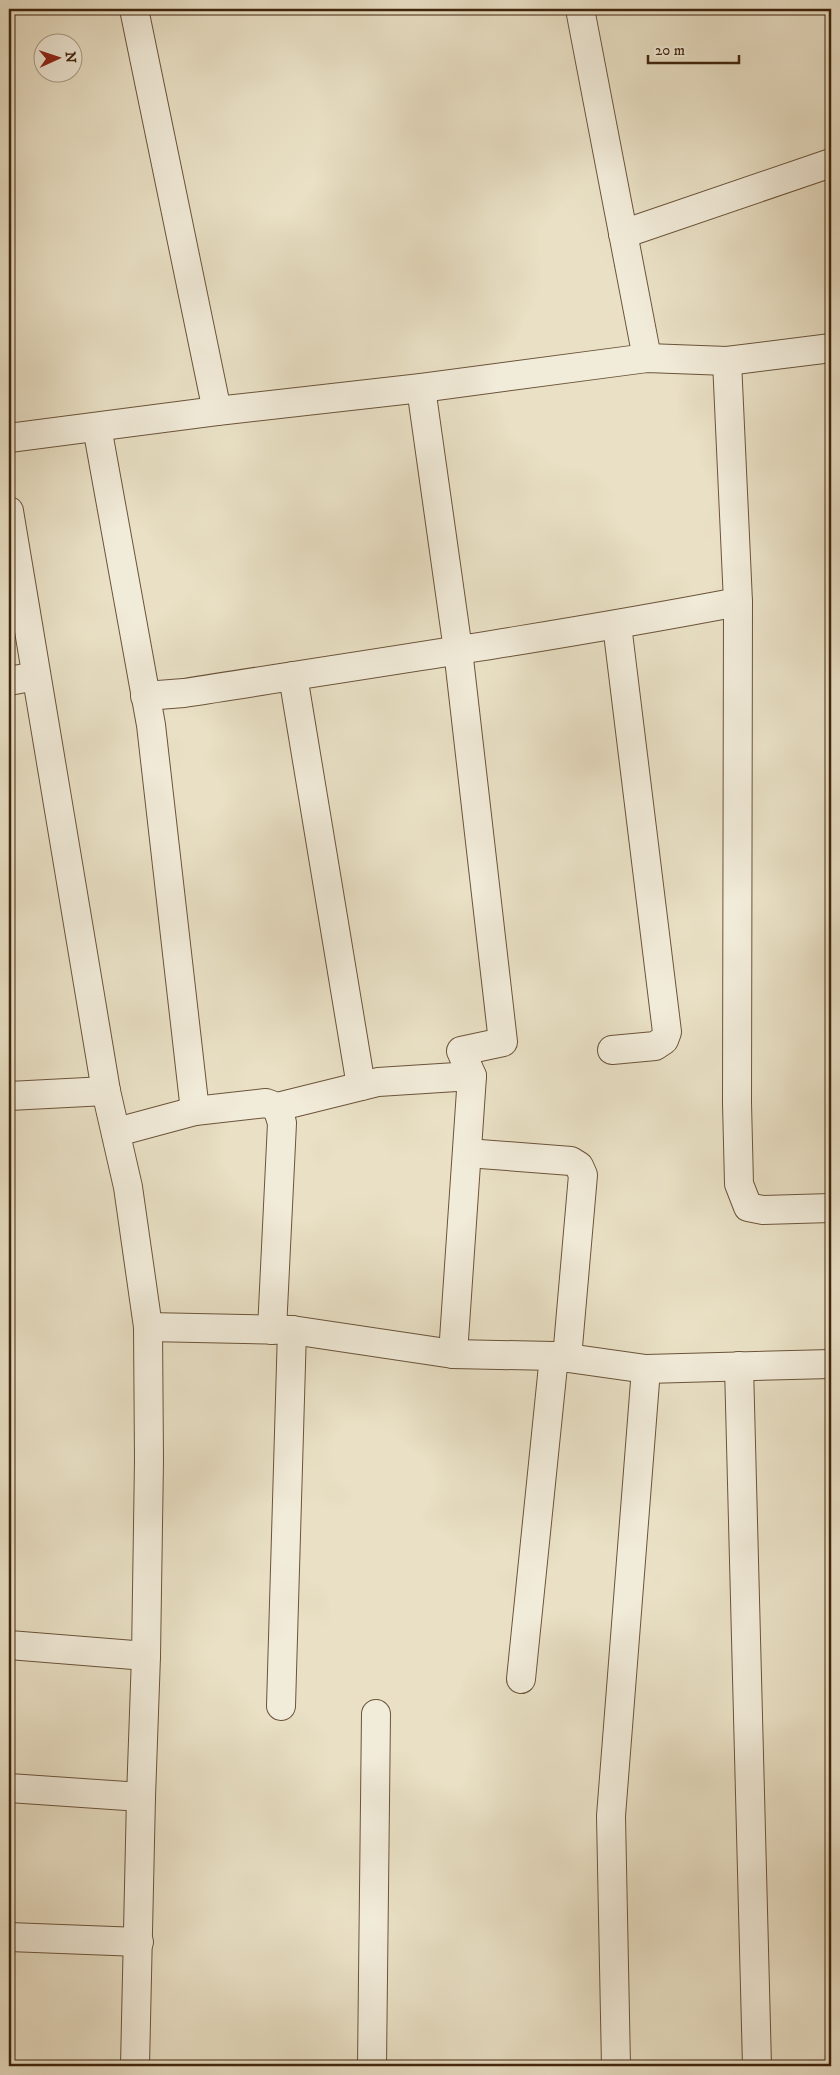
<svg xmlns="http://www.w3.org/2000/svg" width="840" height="2075" viewBox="0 0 840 2075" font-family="'IM FELL DW Pica',serif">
  <rect width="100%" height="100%" fill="#e9e0c5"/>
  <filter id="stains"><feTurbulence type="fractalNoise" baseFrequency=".004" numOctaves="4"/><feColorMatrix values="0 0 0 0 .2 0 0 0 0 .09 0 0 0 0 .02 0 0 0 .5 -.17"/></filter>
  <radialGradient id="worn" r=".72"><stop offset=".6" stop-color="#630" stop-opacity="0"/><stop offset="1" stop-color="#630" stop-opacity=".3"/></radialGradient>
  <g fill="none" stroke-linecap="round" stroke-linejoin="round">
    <g stroke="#6b543a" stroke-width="30">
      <g id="minor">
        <polyline points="134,9 217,411"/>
        <polyline points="580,9 647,358"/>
        <polyline points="623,234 831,163"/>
        <polyline points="727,361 738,602 737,1103 739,1184 748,1207 763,1210 831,1208"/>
        <polyline points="421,388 458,650 503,1042 461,1051 472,1076 453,1354"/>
        <polyline points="97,427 151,725 195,1111"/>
        <polyline points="9,438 217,411 421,388 647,358 727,361 831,348"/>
        <polyline points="9,511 106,1091 128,1187 148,1327 149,1460 146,1656 141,1797 135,2066"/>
        <polyline points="293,676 361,1086"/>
        <polyline points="9,681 36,676"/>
        <path d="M145,696L184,693C369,664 554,637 738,602"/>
        <polyline points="612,1050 655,1046 664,1040 667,1032 617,625"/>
        <polyline points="9,1096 106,1091"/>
        <polyline points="117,1132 195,1111 266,1103 277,1107 378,1082 472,1076"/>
        <polyline points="467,1153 571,1161 579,1166 583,1175 567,1358"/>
        <polyline points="148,1327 292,1330 453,1354 554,1356 646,1369 831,1364"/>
        <polyline points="272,1330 282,1123 277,1107"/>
        <polyline points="739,1366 757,2066"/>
        <polyline points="9,1645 146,1656"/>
        <polyline points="521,1679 554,1356"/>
        <polyline points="281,1706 292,1330"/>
        <polyline points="9,1788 141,1797"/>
        <polyline points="9,1937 139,1942"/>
        <polyline points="372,2066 376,1714"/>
        <polyline points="616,2066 611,1816 646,1369"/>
      </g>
    </g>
    <use href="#minor" stroke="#f1ebd9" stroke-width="28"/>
  </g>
  <rect width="840" height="2075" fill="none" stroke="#e9e0c5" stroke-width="30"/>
  <rect x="10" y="10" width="820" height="2055" fill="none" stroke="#41250c" stroke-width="2.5"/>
  <rect x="15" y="15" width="810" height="2045" fill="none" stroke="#41250c"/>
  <g transform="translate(58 58) rotate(87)"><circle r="24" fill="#f1ebd9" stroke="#ab9c87"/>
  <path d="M0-4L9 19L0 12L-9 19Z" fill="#8f2418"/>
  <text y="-8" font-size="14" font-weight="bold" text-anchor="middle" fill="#41250c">N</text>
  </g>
  <path d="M648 55v8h91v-8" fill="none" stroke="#41250c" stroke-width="2.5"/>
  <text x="655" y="55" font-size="15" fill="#41250c" stroke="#f1ebd9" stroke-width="4" paint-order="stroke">20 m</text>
  <rect width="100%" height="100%" filter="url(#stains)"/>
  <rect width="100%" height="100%" fill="url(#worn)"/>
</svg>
